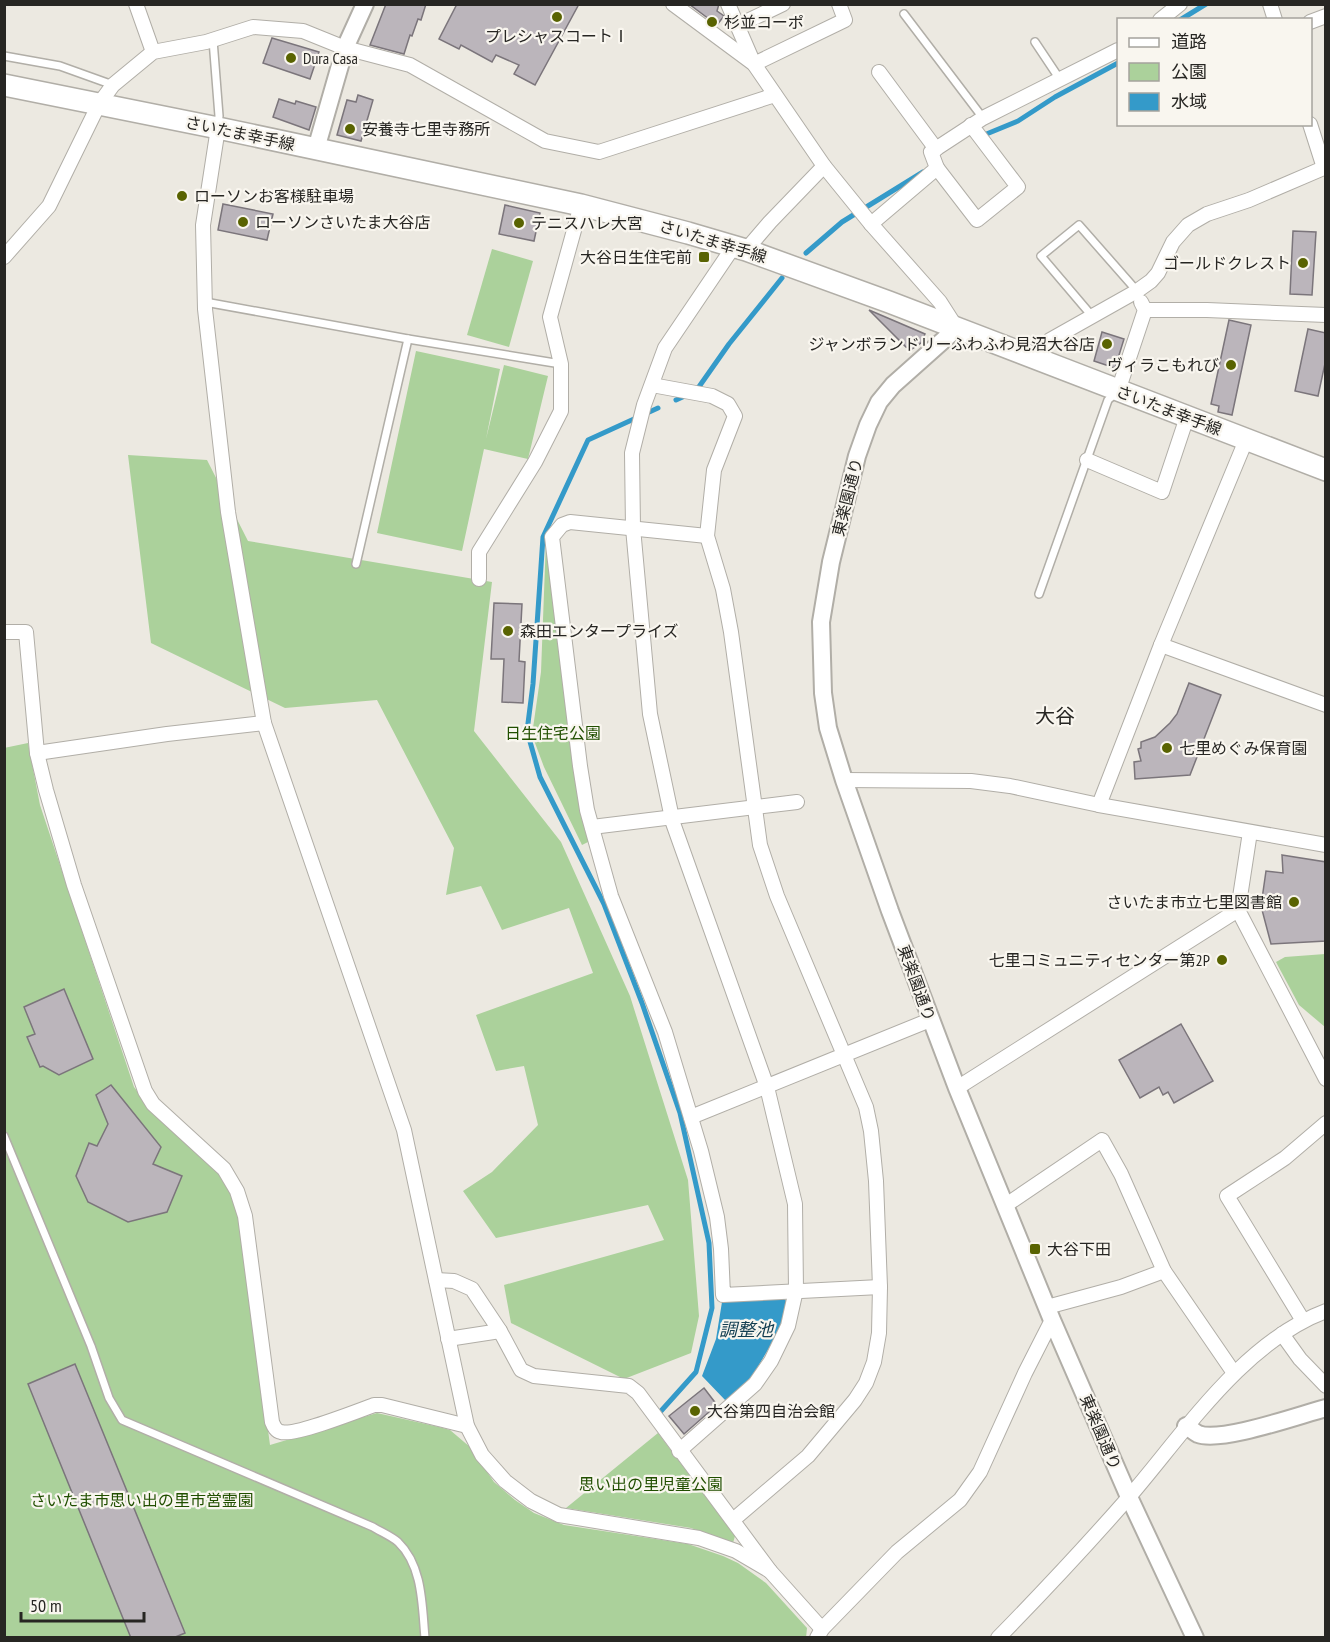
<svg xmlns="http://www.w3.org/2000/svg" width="1330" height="1642" viewBox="0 0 1330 1642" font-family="'PT Sans Narrow','Noto Sans JP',sans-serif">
  <rect width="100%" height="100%" fill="#ece9e1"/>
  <g fill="#abd19b">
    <polygon points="492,249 533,261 509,347 467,335"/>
    <polygon points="416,351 500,369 486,439 504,365 548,376 528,459 484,449 462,551 377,533"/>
    <polygon points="128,455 207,460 248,541 492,582 474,731 561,842 630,996 688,1180 699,1316 691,1353 624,1379 511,1323 504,1285 664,1240 648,1205 496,1238 463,1191 492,1172 538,1125 524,1066 496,1071 476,1015 593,973 569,908 502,930 481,886 446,895 454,848 377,700 285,708 151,643"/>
    <polygon points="546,540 590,841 582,845 544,767 532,735 541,672"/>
    <polygon points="28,743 40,805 134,1087 153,1112 211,1160 236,1203 241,1227 270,1445 377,1413 439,1427 450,1430 470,1447 494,1482 515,1500 534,1513 564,1525 688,1544 723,1556 738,1563 766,1583 807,1628 806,1638 5,1638 4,748"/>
    <polygon points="1325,954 1326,1027 1325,1027 1299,1005 1276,962 1285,957"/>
    <polygon points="658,1433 735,1536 733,1543 691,1528 566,1508"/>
  </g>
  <polygon fill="#349ac9" points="784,1299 789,1303 775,1338 753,1375 726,1401 702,1376 716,1339 722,1302"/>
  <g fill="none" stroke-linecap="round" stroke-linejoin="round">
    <g stroke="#349ac9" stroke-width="5">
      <polyline points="1180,20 1206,4"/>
      <polyline points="984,135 1018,121 1055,97 1118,63"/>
      <polyline points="806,253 842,222 923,172"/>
      <polyline points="696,391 729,344 782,278"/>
      <polyline points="676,400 687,395"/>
      <polyline points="658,408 588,440 543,537 533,684 527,731 540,777 604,904 642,1003 680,1113 709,1243 712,1308 696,1372 661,1411"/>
    </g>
  </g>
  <g fill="#bbb5bb" stroke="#7b757b" stroke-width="1.5">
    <polygon points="386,4 426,4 421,20 418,19 412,36 410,35 404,54 370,45"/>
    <polygon points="457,4 579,4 535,85 514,74 519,65 496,55 492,62 461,45 459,49 439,39"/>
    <polygon points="689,4 719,4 717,11 724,16 717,25"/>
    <polygon points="272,38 319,52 310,79 263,63"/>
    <polygon points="358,95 373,100 361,141 337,135 347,100 356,102"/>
    <polygon points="279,99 295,104 296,101 316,107 309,130 273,117"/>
    <polygon points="223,204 273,214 267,240 218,230"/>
    <polygon points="505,205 540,213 534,241 499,234"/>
    <polygon points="1293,231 1316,232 1312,295 1290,294"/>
    <polygon points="869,310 925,334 921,343 912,349 906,347"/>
    <polygon points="1229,320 1251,325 1232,415 1218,412 1219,406 1211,404"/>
    <polygon points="1308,329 1326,333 1326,359 1318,396 1295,391"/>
    <polygon points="1102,332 1124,339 1115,368 1094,361"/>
    <polygon points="494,603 522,604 519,661 525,662 523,703 502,702 504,659 491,659"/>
    <polygon points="1189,683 1221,695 1190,775 1135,779 1134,762 1141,761 1138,749 1141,748 1141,742 1155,737 1170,723 1177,714"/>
    <polygon points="1282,855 1326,862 1326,941 1271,944 1261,906 1266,871 1283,873"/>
    <polygon points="64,989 93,1059 59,1075 43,1066 40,1067 27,1037 35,1034 24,1007"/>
    <polygon points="1181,1024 1213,1081 1174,1103 1168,1092 1163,1095 1159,1087 1140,1098 1119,1060"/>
    <polygon points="111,1085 161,1147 153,1164 182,1176 167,1212 128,1222 88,1202 76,1176 89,1143 97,1146 108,1124 96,1095"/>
    <polygon points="75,1364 185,1633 173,1638 131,1638 28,1384"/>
    <polygon points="704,1388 717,1405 684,1434 669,1416"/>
  </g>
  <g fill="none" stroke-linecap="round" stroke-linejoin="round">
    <g stroke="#b1aea7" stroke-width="10">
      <g id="service">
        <polyline points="904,14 983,118"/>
        <polyline points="213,40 219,116 218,124"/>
        <polyline points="1035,42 1059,78"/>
        <polyline points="4,56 60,66 113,85"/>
        <polyline points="205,302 408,339 561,364"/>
        <polyline points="1092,316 1041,256 1079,225 1137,291"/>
        <polyline points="356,564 408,339"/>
        <polyline points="1039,594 1108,400 1117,392"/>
        <path d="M4,1136L91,1346L109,1398L122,1420L373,1527C381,1532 391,1536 398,1542C423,1566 422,1606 425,1638"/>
      </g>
    </g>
    <g stroke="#b1aea7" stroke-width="16">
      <g id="minor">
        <polyline points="136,4 153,52"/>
        <polyline points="673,4 754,64 824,166 871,224 940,302 956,327"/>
        <polyline points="728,4 754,64 845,20 839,4"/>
        <polyline points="1270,4 1275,20"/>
        <polyline points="1160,20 1180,4"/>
        <polyline points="1310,22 1326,16"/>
        <polyline points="737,26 783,4"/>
        <polyline points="879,72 936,149"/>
        <polyline points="1310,124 1324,168"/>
        <polyline points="218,128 203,225 205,309 228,512 264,723 404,1130 467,1426 482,1455 505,1481 531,1501 559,1515 699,1538 736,1551 770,1571"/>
        <polyline points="937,168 977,220 1018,187 971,125"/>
        <polyline points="871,224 937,168 931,152 983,118 1118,50"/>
        <polyline points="746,250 770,222 824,166"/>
        <polyline points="4,257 49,206 99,104 113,85 153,52 206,42 253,27 303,31 345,48 410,65 545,141 599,152 775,95"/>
        <polyline points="1145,310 1207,310 1326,315"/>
        <polyline points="1035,358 1050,340 1137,291 1151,281 1158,273 1173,242 1188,225 1207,214 1249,200 1326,167"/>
        <polyline points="652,385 712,396 728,404 735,416 714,470 707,536 723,589 731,632 760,845 777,896 866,1107 871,1131 876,1181 880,1287 879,1333 874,1362 866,1383 855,1400 808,1456 733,1520"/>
        <polyline points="1118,391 1145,310 1141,302"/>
        <polyline points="1087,460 1162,492 1187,417"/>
        <polyline points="707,536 570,522 562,525 552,537 580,766 587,810 611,896 665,1032 701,1151 717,1217 721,1249 723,1295 880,1287"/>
        <polyline points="479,579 479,552 535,462 561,411 561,364 550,317 581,205"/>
        <path d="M4,632H26L37,753L46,790L74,885L145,1091L153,1104L224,1169L237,1191L245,1216L272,1422C274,1427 276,1431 281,1432C294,1436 358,1411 374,1405H382L467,1426"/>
        <polyline points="1161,645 1326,705"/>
        <polyline points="37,753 167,734 264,723"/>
        <polyline points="844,780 971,781 1010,786 1099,805 1326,845"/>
        <polyline points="1099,805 1161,645 1246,440"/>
        <polyline points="592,827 797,802"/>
        <polyline points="1250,832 1238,910 1326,1079"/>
        <polyline points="957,1088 1238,910"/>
        <polyline points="691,1117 930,1020"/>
        <polyline points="1006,1205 1102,1140 1121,1174 1164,1271 1234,1373"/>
        <polyline points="436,1280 454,1281 472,1289 500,1331 521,1370 534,1376 629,1386 638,1393 770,1571 822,1629"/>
        <polyline points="1047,1307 1121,1287 1164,1271"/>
        <polyline points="1302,1319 1227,1196 1285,1158 1326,1123"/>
        <polyline points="1282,1334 1300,1359 1326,1386"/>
        <polyline points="448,1339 500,1331"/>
        <polyline points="679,1451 755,1384 771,1361 788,1326 796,1290 795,1204 767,1087 673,823 650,714 633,528 632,453 644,405 665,348 734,246"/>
        <polyline points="817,1638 822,1629 897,1552 960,1500 980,1472 1025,1373 1052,1320"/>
        <path d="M998,1638C1043,1592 1087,1545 1129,1497C1185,1432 1243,1342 1326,1311"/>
      </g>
    </g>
    <g stroke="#b1aea7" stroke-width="20">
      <g id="tertiary">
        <polyline points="316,149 345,48 365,4"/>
        <polyline points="957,328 893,385 879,402 868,425 857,456 831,562 821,622 823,693 828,728 844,780 890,911 957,1088 1052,1320 1129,1497 1195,1638"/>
        <path d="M1186,1426C1190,1428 1194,1432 1198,1434C1221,1443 1299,1415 1326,1408"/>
      </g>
    </g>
    <g stroke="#b1aea7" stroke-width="24">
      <polyline id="primary" points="4,85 218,128 581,205 688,233 746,250 889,302 1326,470"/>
    </g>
    <use href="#service" stroke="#fff" stroke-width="7"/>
    <use href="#minor" stroke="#fff" stroke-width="14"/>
    <use href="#tertiary" stroke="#fff" stroke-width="16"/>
    <use href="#primary" stroke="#fff" stroke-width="21"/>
  </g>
  <g fill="#596301" stroke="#f9f6ef" stroke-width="2">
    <circle cx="557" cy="17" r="6"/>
    <circle cx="712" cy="22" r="6"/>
    <circle cx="291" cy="58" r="6"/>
    <circle cx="350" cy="129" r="6"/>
    <circle cx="182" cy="196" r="6"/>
    <circle cx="243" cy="222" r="6"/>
    <circle cx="519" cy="223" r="6"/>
    <rect x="698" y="251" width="12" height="12" rx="3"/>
    <circle cx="1303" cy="263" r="6"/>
    <circle cx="1107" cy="344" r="6"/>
    <circle cx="1231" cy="365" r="6"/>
    <circle cx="508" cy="631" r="6"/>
    <circle cx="1167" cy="748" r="6"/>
    <circle cx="1294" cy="902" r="6"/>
    <circle cx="1222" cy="960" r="6"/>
    <rect x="1029" y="1243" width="12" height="12" rx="3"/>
    <circle cx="695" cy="1411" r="6"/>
  </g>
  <g text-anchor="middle" stroke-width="4.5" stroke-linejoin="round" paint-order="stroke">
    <g font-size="16" fill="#272623" stroke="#f9f6ef" text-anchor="start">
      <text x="724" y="28">杉並コーポ</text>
      <text x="557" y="42" text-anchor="middle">プレシャスコートⅠ</text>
      <text x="303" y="64">Dura Casa</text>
      <text x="362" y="135">安養寺七里寺務所</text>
      <text x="194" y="202">ローソンお客様駐車場</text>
      <text x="255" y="228">ローソンさいたま大谷店</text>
      <text x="531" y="229">テニスハレ大宮</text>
      <text x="692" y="263" text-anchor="end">大谷日生住宅前</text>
      <text x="1291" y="269" text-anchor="end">ゴールドクレスト</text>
      <text x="1095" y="350" text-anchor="end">ジャンボランドリーふわふわ見沼大谷店</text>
      <text x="1219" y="371" text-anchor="end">ヴィラこもれび</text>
      <text x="520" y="637">森田エンタープライズ</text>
      <text x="1179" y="754">七里めぐみ保育園</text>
      <text x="1282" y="908" text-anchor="end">さいたま市立七里図書館</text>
      <text x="1210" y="966" text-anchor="end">七里コミュニティセンター第2P</text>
      <text x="1047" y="1255">大谷下田</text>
      <text x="707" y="1417">大谷第四自治会館</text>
    </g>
    <g font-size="16" fill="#272623" stroke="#f9f6ef">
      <text transform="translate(240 133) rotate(12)" y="6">さいたま幸手線</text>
      <text transform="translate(713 241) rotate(17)" y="6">さいたま幸手線</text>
      <text transform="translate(1169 410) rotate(21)" y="6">さいたま幸手線</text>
      <text transform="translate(847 497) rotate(-76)" y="6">東楽園通り</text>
      <text transform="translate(917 983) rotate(70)" y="6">東楽園通り</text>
      <text transform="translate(1101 1432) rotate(67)" y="6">東楽園通り</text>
    </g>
    <g font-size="16" fill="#214f00" stroke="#f9f6ef">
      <text x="553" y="739">日生住宅公園</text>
      <text x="651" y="1490">思い出の里児童公園</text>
      <text x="142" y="1506">さいたま市思い出の里市営霊園</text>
    </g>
    <g font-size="18" font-style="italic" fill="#123d51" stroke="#f9f6ef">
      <text x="746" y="1336">調整池</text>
    </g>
    <g font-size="20" fill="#272623" stroke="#f9f6ef">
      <text x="1055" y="723">大谷</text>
    </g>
  </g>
  <rect width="1330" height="1642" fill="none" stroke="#272623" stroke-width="12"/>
  <rect x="1117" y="18" width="195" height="108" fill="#f9f6ef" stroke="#a5a39d" stroke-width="1.5"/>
  <rect x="1129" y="38" width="30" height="9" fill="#ffffff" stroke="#a5a39d" stroke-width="1.5"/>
  <text x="1171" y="48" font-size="18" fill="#272623">道路</text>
  <rect x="1129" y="63" width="30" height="18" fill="#abd19b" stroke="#a5a39d" stroke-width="1.5"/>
  <text x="1171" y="78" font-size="18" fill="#272623">公園</text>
  <rect x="1129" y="93" width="30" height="18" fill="#349ac9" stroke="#a5a39d" stroke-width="1.5"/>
  <text x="1171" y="108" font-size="18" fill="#272623">水域</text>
  <path d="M21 1612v9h123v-9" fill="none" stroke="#272623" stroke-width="3"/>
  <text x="30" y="1612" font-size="18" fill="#272623" stroke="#f9f6ef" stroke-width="4.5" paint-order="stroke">50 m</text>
</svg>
